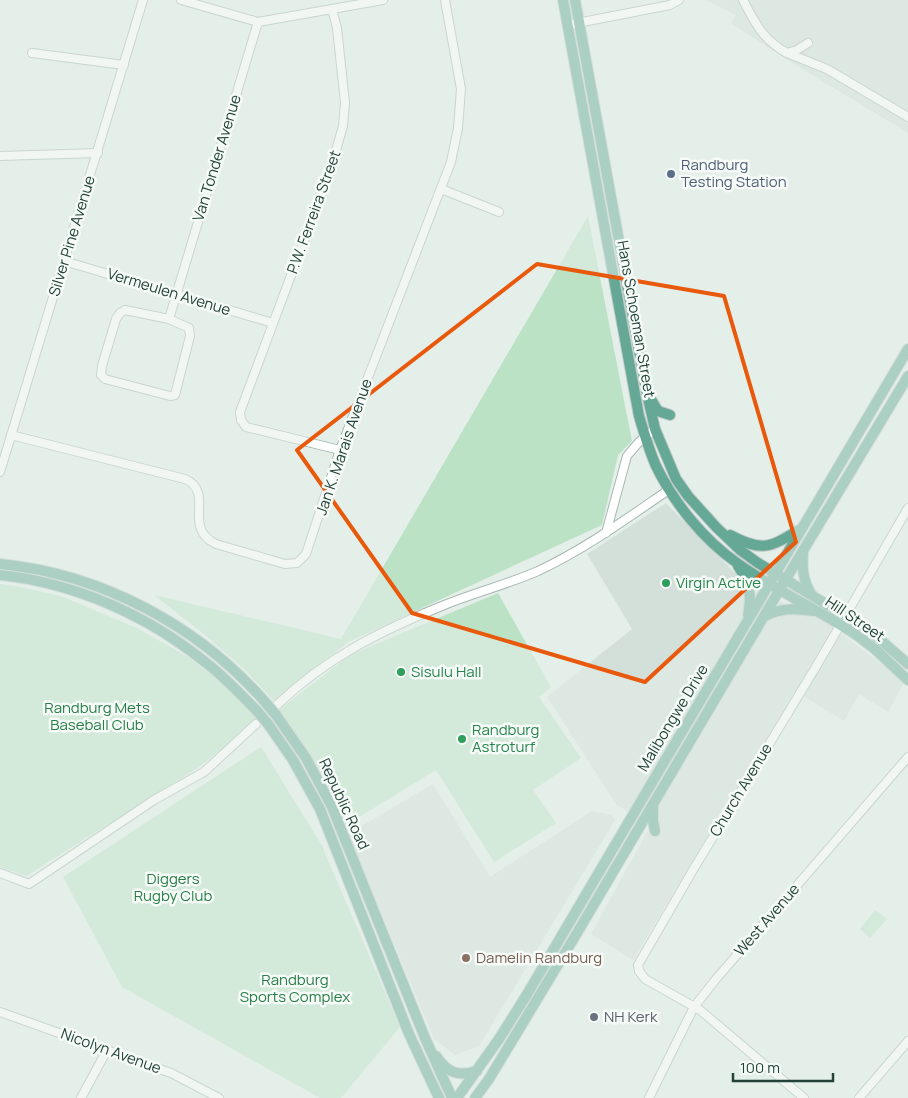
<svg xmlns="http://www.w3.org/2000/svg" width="908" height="1098" viewBox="0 0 908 1098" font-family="Manrope,sans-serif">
  <rect width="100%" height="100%" fill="#e5efea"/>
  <g fill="#d3dfd9">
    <polygon points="706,0 908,0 908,133 789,61 731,23 736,15"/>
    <polygon points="666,503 734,572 801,614 819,617 905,681 888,712 859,694 844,721 795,691 633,960 591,934 651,825 617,805 547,697 632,629 587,554"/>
    <polygon points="433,784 490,877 592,811 611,815 615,820 479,1046 455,1055 434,1039 348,834"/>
  </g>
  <g fill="#bce2c6">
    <polygon points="588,216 632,441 618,455 602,525 348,642 274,701 245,670 210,639 154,595 341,639"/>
    <polygon points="0,584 21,587 61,596 137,628 188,657 224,685 258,720 199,767 26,876 0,867"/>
    <polygon points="498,593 551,687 539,697 581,758 533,790 556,823 494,862 436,770 346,825 279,710 350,655"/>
    <polygon points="261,747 321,844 400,1027 341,1098 320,1098 122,987 63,877"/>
    <polygon points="875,910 887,919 870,938 860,929"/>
  </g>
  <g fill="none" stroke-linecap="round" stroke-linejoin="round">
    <g stroke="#a7b8b2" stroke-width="10">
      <g id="minor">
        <polyline points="181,0 258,22 383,0"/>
        <path d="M743,0C756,24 762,39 787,53L797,50L808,43"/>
        <polyline points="332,9 337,28 345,103 343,126 330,171 240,412 241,420 246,427 340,450"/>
        <polyline points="567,25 670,5 679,0"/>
        <polyline points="32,53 124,65"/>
        <polyline points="787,53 827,69 908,117"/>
        <polyline points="0,156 98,153"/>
        <polyline points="441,189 499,212"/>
        <polyline points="64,261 273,323"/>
        <polygon points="125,310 169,319 189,328 190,336 175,395 170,396 105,379 101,375 102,366 116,319 120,313"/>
        <polyline points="169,319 258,22"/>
        <path d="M11,435L185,479C216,493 181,527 216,544L285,564L297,563L306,554L340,450L451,162L458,128L461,89L445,0"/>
        <polyline points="0,472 143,0"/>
        <polyline points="606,533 627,456 639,442 655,429"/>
        <path d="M277,705C326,658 380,631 442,606C473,593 506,585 538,571C585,549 626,519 670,489"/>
        <polyline points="0,873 29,884 154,800 204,772 256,724"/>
        <polyline points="0,1012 171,1073 219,1098"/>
        <polyline points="81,1098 107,1050"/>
        <polyline points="649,1098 694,1007 716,979 908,757"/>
        <polyline points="804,1098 700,1010 645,979 639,971 638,965 693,870 817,665 908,508"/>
        <polyline points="859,1098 908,1041"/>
      </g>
    </g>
    <g stroke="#c1cac8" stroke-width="12">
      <g id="major">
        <path d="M563,0L639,416C644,433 649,450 656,466C674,503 703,539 737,563C775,590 819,610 858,636L876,650L908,680"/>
        <polyline points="575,0 647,394 655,429 676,479 688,496 716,527 740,550 758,563 869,630 908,664"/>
        <polyline points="652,401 658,411 670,415"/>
        <path d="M730,535C762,552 769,548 799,530"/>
        <path d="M803,553C802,569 803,580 811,594"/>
        <path d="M0,564C102,574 199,626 266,703"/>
        <path d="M738,566C750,584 752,594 748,615"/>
        <path d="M0,575C75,583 147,615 205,662C225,677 241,695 258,712"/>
        <path d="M765,616C781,608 795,608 813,611"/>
        <polyline points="276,715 306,758 332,807 425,1038 452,1098"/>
        <polyline points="268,724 293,760 320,809 409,1034 439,1098"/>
        <polyline points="653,806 653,821 655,831"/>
        <path d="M436,1056C447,1073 459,1077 477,1071"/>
        <polyline points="457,1098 499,1039 526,996 908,349"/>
        <polyline points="475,1098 489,1079 577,933 780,589 908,376"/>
      </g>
    </g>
    <use href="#minor" stroke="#fff" stroke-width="8"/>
    <use href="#major" stroke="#66a896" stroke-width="10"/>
    <g stroke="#c1cac8" stroke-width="12" stroke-linecap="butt">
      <g id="major-bridge">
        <polyline points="266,703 276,715"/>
        <polyline points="258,712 268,724"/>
      </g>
    </g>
    <use href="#major-bridge" stroke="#66a896" stroke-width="10"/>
  </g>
  <path d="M0 0H908V1098H0ZM537,264L724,296L796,542L645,682L412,613L297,450Z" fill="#e5efea" fill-opacity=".55" fill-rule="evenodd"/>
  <path fill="none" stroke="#e8590c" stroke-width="4" stroke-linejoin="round" d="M537,264L724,296L796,542L645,682L412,613L297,450Z"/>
  <circle fill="#5c6f8a" stroke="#f6fbf8" stroke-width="2" cx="671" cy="174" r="5"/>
  <g fill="#2e9e5b" stroke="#f6fbf8" stroke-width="2">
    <circle cx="666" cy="583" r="5"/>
    <circle cx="401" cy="672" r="5"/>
    <circle cx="462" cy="739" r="5"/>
  </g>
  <circle fill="#8d6e63" stroke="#f6fbf8" stroke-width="2" cx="466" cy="958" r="5"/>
  <circle fill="#6b7280" stroke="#f6fbf8" stroke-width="2" cx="594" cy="1017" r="5"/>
  <g text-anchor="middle" stroke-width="5" stroke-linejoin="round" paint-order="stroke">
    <g font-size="15" fill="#22433a" stroke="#f6fbf8">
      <text transform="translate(217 158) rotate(-73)" y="5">Van Tonder Avenue</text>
      <text transform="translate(314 212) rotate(-70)" y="5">P.W. Ferreira Street</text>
      <text transform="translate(72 236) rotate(-73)" y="5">Silver Pine Avenue</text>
      <text transform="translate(169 292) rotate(17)" y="5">Vermeulen Avenue</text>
      <text transform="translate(636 319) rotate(80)" y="5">Hans Schoeman Street</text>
      <text transform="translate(344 447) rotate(-71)" y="5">Jan K. Marais Avenue</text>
      <text transform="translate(855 619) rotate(34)" y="5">Hill Street</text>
      <text transform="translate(673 718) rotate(-59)" y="5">Malibongwe Drive</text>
      <text transform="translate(741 790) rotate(-59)" y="5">Church Avenue</text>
      <text transform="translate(344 804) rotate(65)" y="5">Republic Road</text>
      <text transform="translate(767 920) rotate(-49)" y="5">West Avenue</text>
      <text transform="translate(111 1051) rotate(20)" y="5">Nicolyn Avenue</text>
    </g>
    <g font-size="15" fill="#4e5e75" stroke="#f6fbf8" text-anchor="start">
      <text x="681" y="170">Randburg<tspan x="681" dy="17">Testing Station</tspan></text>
    </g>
    <g font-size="15" fill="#27864d" stroke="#f6fbf8" text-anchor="start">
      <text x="676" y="588">Virgin Active</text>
      <text x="411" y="677">Sisulu Hall</text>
      <text x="472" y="735">Randburg<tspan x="472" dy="17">Astroturf</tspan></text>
    </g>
    <g font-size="15" fill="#287e48" stroke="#f6fbf8">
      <text x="97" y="713">Randburg Mets<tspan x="97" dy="17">Baseball Club</tspan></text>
      <text x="173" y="884">Diggers<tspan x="173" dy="17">Rugby Club</tspan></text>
      <text x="295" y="985">Randburg<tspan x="295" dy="17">Sports Complex</tspan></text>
    </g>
    <g font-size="15" fill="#785e54" stroke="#f6fbf8" text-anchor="start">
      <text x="476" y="963">Damelin Randburg</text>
    </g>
    <g font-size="15" fill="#5b616d" stroke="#f6fbf8" text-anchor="start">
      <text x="604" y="1022">NH Kerk</text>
    </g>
  </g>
  <path d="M733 1073v8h100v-8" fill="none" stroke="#22433a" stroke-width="2.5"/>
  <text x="740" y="1073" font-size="15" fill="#22433a" stroke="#f6fbf8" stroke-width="4" paint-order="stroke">100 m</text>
</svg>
